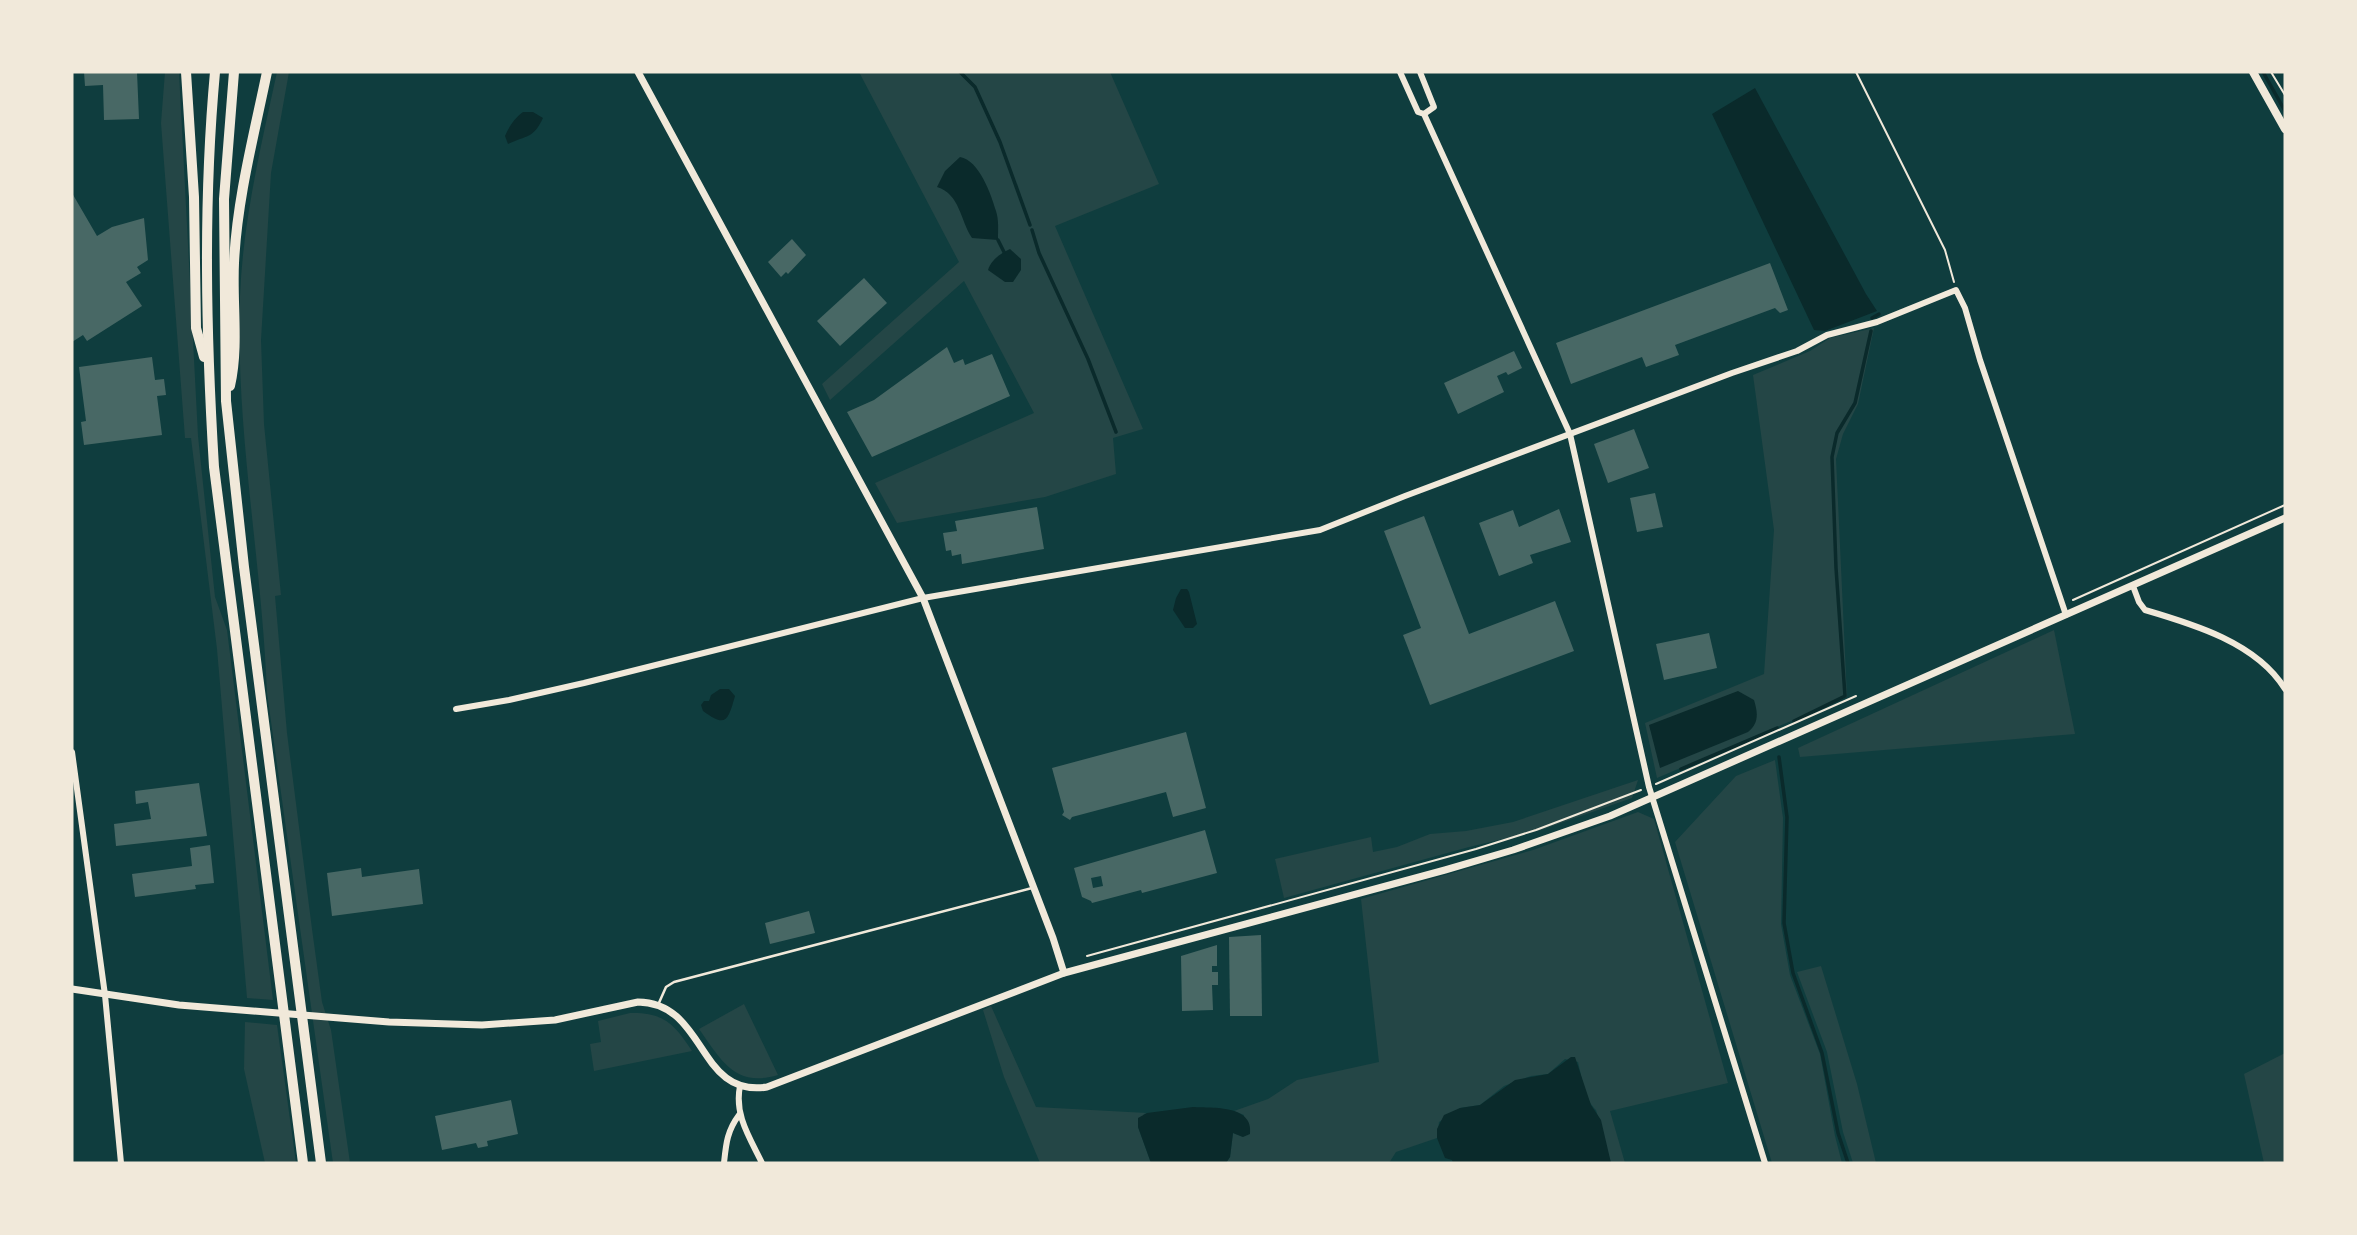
<svg xmlns="http://www.w3.org/2000/svg" width="2357" height="1235" viewBox="0 0 2357 1235" font-family="Spectral,serif">
  <rect width="100%" height="100%" fill="#0f3d3e"/>
  <g fill="#244646">
    <polygon points="165,72 179,72 198,436 215,597 227,630 273,1000 247,998 217,649 191,438 185,438 161,123"/>
    <path d="M277,72H289L271,173L261,340L264,424L281,595L275,596L287,733L312,929L322,1002L331,1030L350,1163H333L267,693C262,561 235,429 240,296C243,220 261,146 277,72Z"/>
    <polygon points="859,72 1110,72 1159,184 1055,226 1143,429 1113,438 1116,474 1045,497 897,523 875,483 1034,413 964,281 830,400 822,384 959,262"/>
    <polygon points="1874,328 1858,404 1843,434 1836,459 1847,697 1657,778 1645,723 1764,674 1774,530 1753,375 1810,351 1830,338"/>
    <polygon points="2054,630 2075,734 1800,757 1798,748"/>
    <polygon points="1775,760 1783,818 1781,924 1790,975 1820,1054 1835,1136 1842,1163 1772,1163 1675,842 1736,776"/>
    <polygon points="1638,780 1632,798 1541,830 1469,847 1284,898 1275,859 1371,837 1373,852 1397,847 1430,834 1466,831 1513,822"/>
    <path d="M1638,812L1654,819L1728,1083L1610,1111L1625,1163H1611L1596,1110C1584,1098 1582,1078 1578,1062L1565,1059L1548,1074L1531,1076L1504,1086L1480,1105L1460,1108L1439,1122L1437,1138L1396,1152L1389,1163H1226L1230,1157L1233,1133L1243,1137L1244,1115L1234,1111L1268,1099L1297,1080L1379,1062L1361,899L1533,850Z"/>
    <polygon points="1821,966 1857,1084 1876,1163 1853,1163 1843,1132 1827,1052 1797,972"/>
    <path d="M744,1004L778,1075C735,1088 721,1060 699,1029Z"/>
    <polygon points="991,1006 1036,1107 1147,1113 1144,1114 1138,1127 1151,1163 1040,1163 1004,1077 983,1010"/>
    <path d="M630,1013C664,1012 675,1025 692,1051L594,1071L590,1044L601,1042L598,1021Z"/>
    <polygon points="245,1022 277,1025 296,1163 265,1163 244,1069"/>
    <polygon points="2285,1053 2285,1163 2264,1163 2244,1074"/>
  </g>
  <g fill="#0a2a2b">
    <polygon points="1755,88 1866,294 1877,311 1825,331 1814,330 1712,114"/>
    <path d="M523,112H533L543,118C533,139 527,135 508,144L505,136C510,125 514,119 523,112Z"/>
    <path d="M960,157C979,160 991,194 996,211C999,220 998,230 998,240L972,238C960,220 960,194 937,187L945,171Z"/>
    <path d="M1010,249L1021,259V270L1013,282H1005L988,270C991,260 1001,253 1010,249Z"/>
    <polygon points="1181,589 1187,589 1189,592 1197,624 1193,628 1185,628 1173,610 1176,598"/>
    <path d="M720,689H729L735,696C728,721 726,728 703,711L701,705L704,701H709L711,695Z"/>
    <path d="M1738,691L1754,700C1758,713 1759,723 1748,732L1660,768L1649,725Z"/>
    <polygon points="1571,1057 1575,1057 1591,1105 1601,1120 1611,1163 1453,1163 1452,1160 1445,1158 1437,1138 1437,1129 1444,1115 1460,1108 1480,1105 1515,1080 1548,1074"/>
    <path d="M1193,1107C1213,1108 1254,1105 1250,1134L1243,1137L1233,1133L1230,1157L1226,1163H1151L1138,1127V1118L1147,1113Z"/>
  </g>
  <g fill="none" stroke-linecap="round" stroke-linejoin="round">
    <g stroke="#0a2a2b" stroke-width="3.5">
      <polyline points="960,72 975,87 1000,142 1030,225"/>
      <polyline points="2263,72 2285,111"/>
      <polyline points="1032,230 1039,253 1088,359 1116,432"/>
      <polyline points="998,240 1004,252"/>
      <polyline points="1872,318 1879,314"/>
      <polyline points="1794,721 1845,696 1836,568 1832,457 1837,433 1855,403 1871,331"/>
      <polyline points="1779,757 1787,817 1784,923 1793,973 1822,1053 1838,1133 1848,1163"/>
      <polyline points="1681,769 1777,728"/>
    </g>
  </g>
  <g fill="#486865" fill-rule="evenodd">
    <polygon points="84,72 137,72 139,119 104,120 103,85 85,86"/>
    <polygon points="72,193 97,236 112,227 144,218 148,260 137,267 141,273 126,282 142,306 87,341 83,335 72,342"/>
    <polygon points="792,239 806,255 788,274 786,272 781,277 768,262"/>
    <polygon points="1770,263 1788,310 1780,313 1775,308 1675,345 1679,355 1646,367 1642,357 1571,384 1556,343"/>
    <polygon points="864,278 887,303 840,346 817,321"/>
    <polygon points="947,347 954,363 963,359 965,365 992,354 1010,396 872,457 847,412 874,400"/>
    <polygon points="1514,351 1522,368 1508,375 1506,372 1497,376 1504,392 1458,414 1444,383"/>
    <polygon points="152,357 155,380 164,379 166,395 157,396 162,435 84,445 81,422 86,421 79,367"/>
    <polygon points="1634,429 1649,468 1608,483 1594,444"/>
    <polygon points="1655,493 1663,527 1637,532 1630,498"/>
    <polygon points="1037,507 1044,549 962,564 961,554 952,556 951,550 946,551 943,533 957,531 955,521"/>
    <polygon points="1559,509 1571,542 1530,555 1533,563 1499,576 1479,523 1513,510 1519,527"/>
    <polygon points="1424,516 1469,634 1555,601 1574,651 1430,705 1403,635 1421,628 1384,531"/>
    <polygon points="1709,633 1717,668 1664,680 1656,644"/>
    <polygon points="1186,732 1206,808 1173,817 1166,792 1072,817 1070,820 1062,815 1064,812 1052,768"/>
    <polygon points="199,783 207,836 116,846 114,824 151,819 148,802 136,804 135,791"/>
    <path d="M1205,830L1217,873L1142,893L1141,890L1092,903L1091,901L1082,897L1074,868ZM1101,876L1103,886L1093,888L1091,878Z"/>
    <polygon points="210,845 214,883 195,885 196,889 135,897 132,874 192,866 190,848"/>
    <polygon points="361,868 362,877 419,869 423,904 332,916 327,873"/>
    <polygon points="809,911 815,933 770,944 765,923"/>
    <polygon points="1261,935 1262,1016 1230,1016 1229,937"/>
    <polygon points="1217,945 1217,966 1212,966 1212,972 1218,972 1218,985 1212,985 1213,1010 1182,1011 1181,956"/>
    <polygon points="511,1100 518,1134 487,1141 488,1146 478,1148 476,1143 442,1150 435,1116"/>
  </g>
  <g fill="none" stroke-linecap="round" stroke-linejoin="round">
    <g stroke="#f1e9da" stroke-width="2">
      <polyline points="1856,72 1945,250 1954,282"/>
      <polyline points="2271,72 2285,95"/>
      <polyline points="2073,600 2285,505"/>
      <polyline points="1656,784 1856,696"/>
      <polyline points="1087,956 1476,849 1536,830 1641,790"/>
    </g>
    <polyline stroke="#f1e9da" stroke-width="2.5" points="658,1005 666,987 674,982 1032,888"/>
    <g stroke="#f1e9da" stroke-width="6">
      <polyline points="1400,72 1418,112 1424,114 1570,434 1649,787 1765,1163"/>
      <polyline points="1420,72 1434,107 1424,114"/>
      <path d="M2133,586L2139,602L2145,610C2193,624 2257,643 2285,689"/>
      <polyline points="456,709 509,700 584,683 923,598 1320,530 1405,496 1732,373 1797,351 1827,335 1877,322 1956,290 1965,308 1980,360 2066,615"/>
      <polyline points="72,752 105,995 121,1163"/>
      <path d="M740,1086C734,1115 750,1138 762,1163"/>
      <path d="M724,1163C726,1144 727,1131 739,1115"/>
    </g>
    <g stroke="#f1e9da" stroke-width="7">
      <polyline points="638,72 923,598 1053,938 1064,973"/>
      <path d="M72,989L179,1005L389,1022L482,1025L555,1020L638,1002C707,1003 697,1098 767,1087L1064,973L1445,870L1513,850L1610,816L2285,518"/>
    </g>
    <polyline stroke="#f1e9da" stroke-width="8" points="2253,72 2285,129"/>
    <g stroke="#f1e9da" stroke-width="10">
      <polyline points="186,72 194,197 196,328 204,357"/>
      <path d="M215,72C203,203 206,335 214,467L303,1163"/>
      <polyline points="234,72 224,199 226,401 244,567 321,1163"/>
      <path d="M230,386C239,346 232,304 234,263C237,199 254,135 267,72"/>
    </g>
  </g>
  <rect width="2357" height="1235" fill="none" stroke="#f1e9da" stroke-width="147"/>
</svg>
